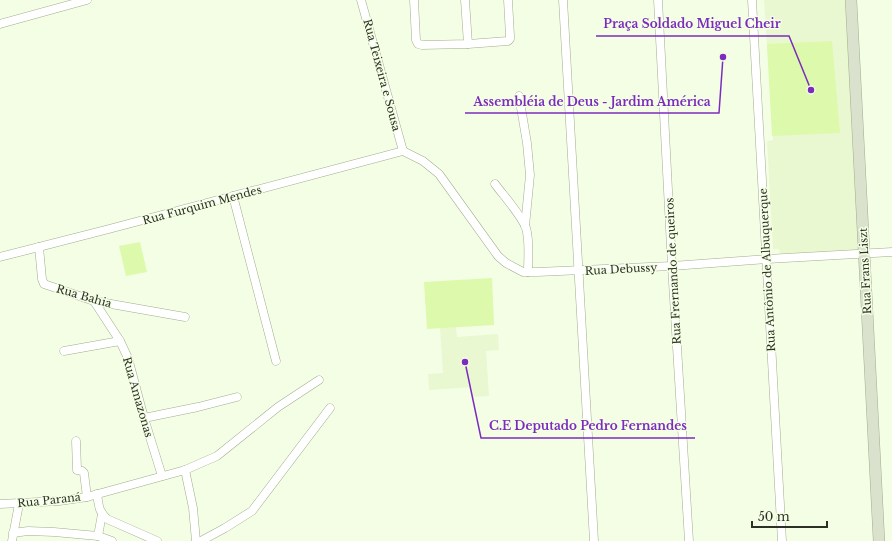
<svg xmlns="http://www.w3.org/2000/svg" width="892" height="541" viewBox="0 0 892 541" font-family="'Libre Baskerville',serif">
  <rect width="100%" height="100%" fill="#f4fee5"/>
  <g fill="#e9f8d1">
    <polygon points="764,0 846,0 861,250 780,254 779,249 773,249 767,141 773,140"/>
    <polygon points="456,327 457,337 498,334 499,350 486,351 489,396 473,397 472,387 429,390 428,374 443,373 440,328"/>
  </g>
  <g fill="#ddf9ab">
    <polygon points="832,41 840,133 772,136 767,44"/>
    <polygon points="140,242 147,272 126,276 119,246"/>
    <polygon points="492,278 494,325 427,329 424,282"/>
  </g>
  <g fill="none" stroke-linecap="round" stroke-linejoin="round">
    <g stroke="#a1ad8f" stroke-width="9">
      <g id="street">
        <polyline points="361,0 403,151"/>
        <polyline points="414,0 416,40 418,44 422,45 468,44 465,0"/>
        <polyline points="563,0 594,541"/>
        <polyline points="658,0 672,266 689,541"/>
        <polyline points="752,0 782,541"/>
        <polyline points="0,24 87,0"/>
        <polyline points="468,44 508,41 510,39 510,36 508,0"/>
        <polyline points="519,96 527,143 530,175 525,226"/>
        <polyline points="403,151 423,161 439,174 498,256 506,263 523,272 537,272 672,266 767,259 892,252"/>
        <path d="M495,184C503,195 522,216 526,228C530,241 528,258 528,272"/>
        <polyline points="233,196 276,361"/>
        <polyline points="39,247 42,279 44,284 94,301 185,317"/>
        <polyline points="0,257 109,229 403,151"/>
        <polyline points="94,301 120,341 128,358 144,418 162,476"/>
        <polyline points="64,351 120,341"/>
        <polyline points="144,418 198,407 237,397"/>
        <polyline points="76,441 77,469 77,470 82,471 84,473 87,497"/>
        <polyline points="185,470 193,508 196,541"/>
        <path d="M97,494C99,506 98,510 107,519L157,541"/>
        <polyline points="0,504 59,501 87,497 185,470 217,456 278,407 319,380"/>
        <polyline points="13,533 28,531 54,532 98,536 112,541"/>
        <polyline points="98,536 102,514"/>
        <polyline points="12,541 19,504"/>
        <polyline points="201,541 225,528 252,511 330,408"/>
      </g>
    </g>
    <g stroke="#a1ad8f" stroke-width="12">
      <polyline id="secondary" points="851,0 879,541"/>
    </g>
    <use href="#street" stroke="#fff" stroke-width="8"/>
    <use href="#secondary" stroke="#dae1cd" stroke-width="11"/>
  </g>
  <g text-anchor="middle" stroke-width="3" stroke-linejoin="round" paint-order="stroke">
    <g font-size="11" fill="#2d3125" stroke="#f4fee5">
      <text transform="translate(382 75) rotate(75)" y="4">Rua Teixeira e Sousa</text>
      <text transform="translate(202 205) rotate(-15)" y="4">Rua Furquim Mendes</text>
      <text transform="translate(621 269) rotate(-3)" y="4">Rua Debussy</text>
      <text transform="translate(767 270) rotate(-93)" y="4">Rua Antônio de Albuquerque</text>
      <text transform="translate(673 271) rotate(-93)" y="4">Rua Frernando de queiros</text>
      <text transform="translate(865 271) rotate(-93)" y="4">Rua Frans Liszt</text>
      <text transform="translate(84 296) rotate(16)" y="4">Rua Bahia</text>
      <text transform="translate(138 397) rotate(74)" y="4">Rua Amazonas</text>
      <text transform="translate(49 500) rotate(-6)" y="4">Rua Paraná</text>
    </g>
  </g>
  <path fill="none" stroke="#7b2cbf" stroke-width="1.5" d="M811 90L789 36H596M723 57L719 113H465M465 362L481 438H695"/>
  <g fill="#7b2cbf" stroke="#f4fee5" stroke-width="1.5">
    <circle cx="811" cy="90" r="4"/>
    <circle cx="723" cy="57" r="4"/>
    <circle cx="465" cy="362" r="4"/>
  </g>
  <g font-size="12" text-anchor="middle" font-weight="bold" fill="#7b2cbf" stroke="#f4fee5" stroke-width="3" stroke-linejoin="round" paint-order="stroke">
    <text x="692" y="28">Praça Soldado Miguel Cheir</text>
    <text x="592" y="106">Assembléia de Deus - Jardim América</text>
    <text x="588" y="430">C.E Deputado Pedro Fernandes</text>
  </g>
  <path d="M752 521v6h75v-6" fill="none" stroke="#2d3125" stroke-width="2"/>
  <text x="758" y="521" font-size="12" fill="#2d3125" stroke="#f4fee5" stroke-width="3" paint-order="stroke">50 m</text>
</svg>
